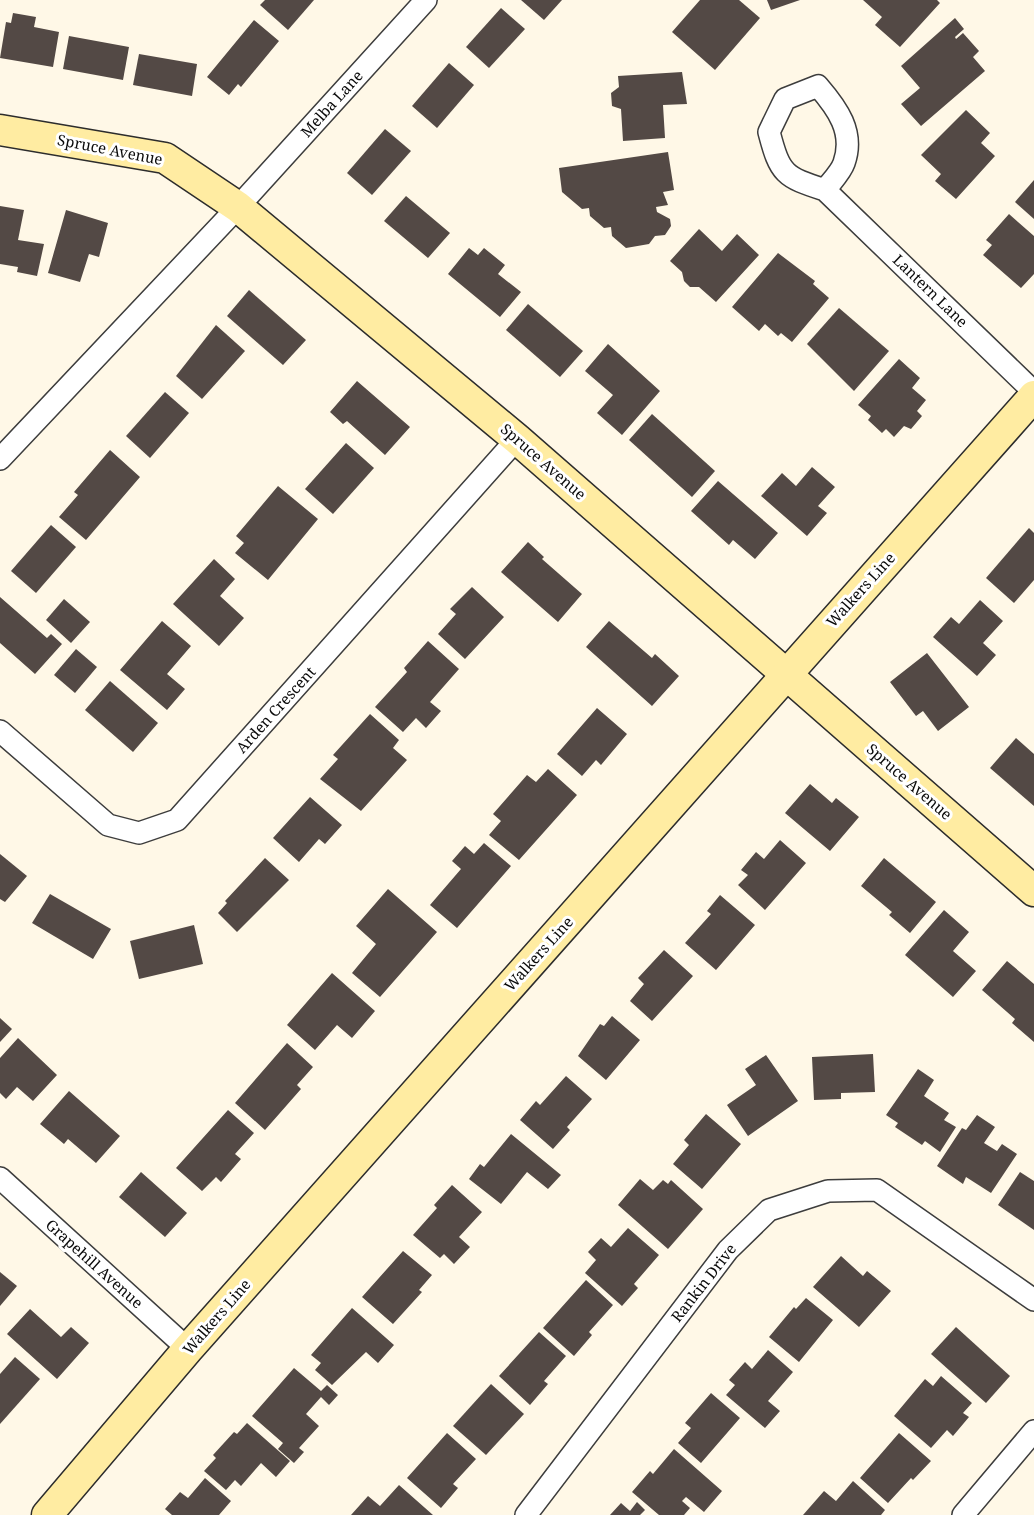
<svg xmlns="http://www.w3.org/2000/svg" width="1034" height="1515" viewBox="0 0 1034 1515" font-family="'Noto Serif',serif">
  <rect width="100%" height="100%" fill="#fff8e7"/>
  <g fill="#534945">
    <polygon points="265,0 314,0 288,30 260,5"/>
    <polygon points="521,0 562,0 544,20"/>
    <polygon points="700,0 739,0 760,18 715,70 672,32"/>
    <polygon points="767,0 800,0 771,10"/>
    <polygon points="863,0 937,0 940,3 900,47 875,25 882,17"/>
    <polygon points="501,8 525,29 489,68 466,47"/>
    <polygon points="13,13 36,17 34,27 59,32 53,67 0,58 6,22 11,23"/>
    <polygon points="955,18 964,29 955,37 956,39 963,33 979,51 973,57 985,71 921,126 901,104 920,88 901,66"/>
    <polygon points="254,20 279,41 241,87 238,84 229,95 207,77"/>
    <polygon points="69,36 129,47 123,80 63,69"/>
    <polygon points="139,54 197,64 192,96 133,85"/>
    <polygon points="449,63 474,85 437,128 412,106"/>
    <polygon points="682,72 687,104 663,105 665,138 623,141 621,109 612,106 611,93 619,87 618,76"/>
    <polygon points="966,110 990,133 981,143 995,156 956,199 935,181 941,174 921,155"/>
    <polygon points="385,129 411,151 372,195 347,173"/>
    <polygon points="668,152 674,190 663,192 668,205 656,207 657,212 670,219 671,226 665,235 655,236 649,244 626,248 612,236 611,227 604,228 590,216 589,208 582,209 562,192 559,168"/>
    <polygon points="1034,180 1034,219 1015,202"/>
    <polygon points="406,196 450,233 428,258 384,221"/>
    <polygon points="0,206 24,210 18,240 44,244 37,276 17,272 18,267 0,264"/>
    <polygon points="66,210 108,223 99,257 89,254 80,282 48,273"/>
    <polygon points="1009,214 1034,236 1034,274 1021,288 983,255 992,245 986,240"/>
    <polygon points="699,229 722,251 737,234 759,255 716,302 699,287 690,287 684,281 682,272 670,261"/>
    <polygon points="469,248 478,255 484,248 505,265 498,274 521,292 500,317 448,274"/>
    <polygon points="778,253 815,281 813,284 829,298 792,342 781,333 778,336 765,324 759,331 732,307"/>
    <polygon points="249,290 306,340 283,365 227,316"/>
    <polygon points="528,304 583,351 560,377 506,330"/>
    <polygon points="839,308 889,351 854,391 807,344"/>
    <polygon points="216,325 245,351 202,399 176,376"/>
    <polygon points="608,344 660,391 622,435 597,413 613,395 585,371"/>
    <polygon points="899,359 920,378 912,388 926,400 917,411 922,416 911,429 904,426 894,437 886,429 882,433 868,420 871,416 858,405"/>
    <polygon points="357,381 410,427 385,455 347,421 343,424 330,412"/>
    <polygon points="165,392 189,413 150,458 126,436"/>
    <polygon points="652,414 715,471 692,497 629,440"/>
    <polygon points="346,443 374,468 333,514 305,489"/>
    <polygon points="110,450 140,477 86,540 59,517 78,495 74,492"/>
    <polygon points="812,467 835,487 818,506 827,513 807,536 761,496 782,473 796,486"/>
    <polygon points="718,481 778,533 755,559 733,540 729,545 691,511"/>
    <polygon points="278,486 318,519 268,580 235,553 244,543 236,536"/>
    <polygon points="51,525 76,547 36,593 11,571"/>
    <polygon points="1029,528 1034,533 1034,580 1014,603 986,578"/>
    <polygon points="528,542 544,557 542,559 582,594 558,622 501,572"/>
    <polygon points="214,559 235,579 220,596 244,618 219,646 173,604"/>
    <polygon points="472,587 504,617 465,659 438,634 456,614 450,609"/>
    <polygon points="0,597 47,638 51,634 62,644 35,674 0,643"/>
    <polygon points="64,599 90,622 71,643 46,620"/>
    <polygon points="980,600 1003,621 983,643 996,655 977,676 933,637 951,617 959,624"/>
    <polygon points="162,621 191,646 167,674 185,689 167,710 120,670"/>
    <polygon points="609,621 652,658 655,654 679,676 652,706 586,647"/>
    <polygon points="428,641 459,669 430,702 441,711 426,728 416,718 403,732 375,707 407,672 404,668"/>
    <polygon points="76,649 97,667 75,693 54,675"/>
    <polygon points="927,653 969,707 938,731 923,711 916,716 890,682"/>
    <polygon points="110,681 158,723 133,752 85,710"/>
    <polygon points="597,708 627,734 601,765 596,760 582,776 557,754"/>
    <polygon points="370,714 399,740 393,748 407,760 361,811 320,779 338,759 333,755"/>
    <polygon points="1016,738 1034,754 1034,806 990,768"/>
    <polygon points="548,769 577,795 519,860 489,835 501,821 493,814 527,775 536,782"/>
    <polygon points="810,784 832,803 836,798 859,817 830,851 785,813"/>
    <polygon points="310,797 342,825 325,844 319,839 299,862 273,838"/>
    <polygon points="780,840 806,863 765,910 738,885 748,875 741,870 756,852 764,859"/>
    <polygon points="484,843 511,866 457,928 430,905 461,869 452,861 465,846 474,854"/>
    <polygon points="0,854 27,876 5,902 0,899"/>
    <polygon points="265,858 289,880 237,932 218,913 227,903 225,901"/>
    <polygon points="884,858 936,902 910,933 889,915 892,912 861,886"/>
    <polygon points="388,889 437,932 380,997 352,973 376,944 356,926"/>
    <polygon points="50,894 111,929 93,959 32,923"/>
    <polygon points="720,895 755,925 716,970 685,943 711,914 707,911"/>
    <polygon points="944,910 969,932 953,951 976,971 953,997 905,955"/>
    <polygon points="194,925 203,964 139,979 130,941"/>
    <polygon points="664,950 693,976 652,1021 630,1001 644,984 638,978"/>
    <polygon points="1007,961 1034,984 1034,1042 1012,1023 1015,1019 982,990"/>
    <polygon points="332,973 375,1011 352,1038 337,1025 315,1050 287,1025"/>
    <polygon points="612,1016 640,1040 606,1080 578,1056 600,1024 604,1026"/>
    <polygon points="0,1018 12,1029 0,1042"/>
    <polygon points="18,1038 57,1075 33,1101 17,1087 6,1099 0,1093 0,1058"/>
    <polygon points="287,1043 313,1067 297,1085 301,1089 265,1130 235,1103"/>
    <polygon points="873,1054 875,1092 841,1093 841,1099 814,1100 812,1057"/>
    <polygon points="766,1055 798,1101 748,1136 727,1105 756,1085 745,1069"/>
    <polygon points="918,1069 934,1080 924,1096 949,1113 944,1120 956,1127 940,1152 925,1141 922,1145 895,1127 898,1123 886,1115"/>
    <polygon points="566,1076 592,1099 567,1127 570,1130 553,1149 520,1120 536,1101 540,1105"/>
    <polygon points="69,1091 120,1136 96,1163 68,1139 64,1144 40,1124"/>
    <polygon points="228,1110 254,1133 235,1154 241,1159 221,1182 216,1177 202,1191 176,1168"/>
    <polygon points="706,1114 741,1144 702,1189 673,1164 689,1145 684,1140"/>
    <polygon points="977,1115 995,1127 984,1143 997,1151 1002,1144 1017,1154 991,1193 966,1177 963,1184 937,1166 962,1128 966,1130"/>
    <polygon points="511,1134 561,1175 548,1189 527,1172 501,1204 469,1179 480,1164 484,1167"/>
    <polygon points="141,1172 187,1213 165,1237 119,1197"/>
    <polygon points="1020,1172 1034,1181 1034,1230 998,1205"/>
    <polygon points="640,1179 653,1190 663,1180 668,1184 671,1180 703,1209 668,1249 618,1205"/>
    <polygon points="452,1185 482,1212 459,1237 470,1247 454,1264 444,1254 440,1258 413,1235 437,1208 434,1205"/>
    <polygon points="628,1228 659,1255 634,1284 638,1288 622,1306 585,1273 596,1260 588,1252 601,1238 611,1247"/>
    <polygon points="403,1251 432,1275 419,1290 422,1292 393,1324 362,1297"/>
    <polygon points="841,1256 863,1276 867,1271 891,1291 859,1327 813,1287"/>
    <polygon points="0,1272 17,1286 0,1306"/>
    <polygon points="586,1280 613,1305 589,1332 592,1335 574,1356 543,1328"/>
    <polygon points="806,1298 833,1320 799,1362 769,1337 794,1307 796,1309"/>
    <polygon points="352,1308 394,1345 378,1363 366,1352 332,1385 315,1370 321,1363 311,1355"/>
    <polygon points="30,1309 61,1337 71,1327 89,1343 57,1379 7,1334"/>
    <polygon points="956,1327 1010,1376 986,1403 931,1354"/>
    <polygon points="539,1332 566,1356 544,1381 548,1384 530,1405 499,1376"/>
    <polygon points="768,1350 793,1372 768,1401 780,1411 765,1428 726,1395 735,1385 729,1380 745,1362 752,1369"/>
    <polygon points="15,1357 40,1379 0,1424 0,1374"/>
    <polygon points="294,1368 321,1391 327,1385 338,1395 329,1405 321,1397 306,1414 319,1426 299,1448 304,1452 294,1463 278,1449 283,1443 252,1416"/>
    <polygon points="941,1376 972,1403 963,1413 969,1417 953,1436 947,1430 931,1448 894,1416 925,1379 933,1386"/>
    <polygon points="491,1384 524,1414 486,1455 453,1426"/>
    <polygon points="711,1393 740,1418 701,1463 678,1443 691,1428 685,1423"/>
    <polygon points="247,1423 290,1461 276,1477 261,1463 241,1486 235,1480 226,1490 204,1471 216,1458 213,1455 234,1432 237,1434"/>
    <polygon points="447,1433 476,1459 453,1484 458,1488 441,1508 407,1478"/>
    <polygon points="899,1433 931,1461 913,1480 911,1478 888,1503 860,1478"/>
    <polygon points="674,1449 722,1491 704,1512 686,1497 682,1501 690,1508 684,1515 659,1515 632,1492 650,1471 653,1474"/>
    <polygon points="205,1478 231,1501 219,1515 172,1515 165,1509 180,1492 188,1498"/>
    <polygon points="853,1481 885,1510 881,1515 803,1515 824,1491 836,1501"/>
    <polygon points="399,1485 433,1515 351,1515 368,1496 380,1506"/>
    <polygon points="637,1502 645,1510 640,1515 610,1515 621,1503 630,1511"/>
  </g>
  <g fill="none" stroke-linecap="round" stroke-linejoin="round">
    <g stroke="#3d3d3d" stroke-width="24">
      <g id="street">
        <path d="M825,190C831,182 841,172 844,163C855,132 837,108 818,86L785,99L769,132C780,174 784,177 825,190L1034,392"/>
        <polyline points="0,459 238,207 426,0"/>
        <polyline points="0,731 108,825 139,833 177,820 517,439"/>
        <polyline points="0,1178 188,1349"/>
        <polyline points="526,1515 728,1250 769,1210 828,1191 877,1190 1034,1300"/>
        <polyline points="963,1515 1034,1431"/>
      </g>
    </g>
    <g stroke="#2c2c2c" stroke-width="33">
      <g id="secondary">
        <polyline points="0,130 165,158 238,207 517,439 1034,891"/>
        <polyline points="47,1515 188,1349 1034,396"/>
      </g>
    </g>
    <use href="#street" stroke="#fff" stroke-width="21"/>
    <use href="#secondary" stroke="#ffeca2" stroke-width="30"/>
  </g>
  <g text-anchor="middle" stroke-width="6" stroke-linejoin="round" paint-order="stroke">
    <g font-size="15" fill="#0a0a0a" stroke="#fff">
      <text transform="translate(332 104) rotate(-48)" y="5">Melba Lane</text>
      <text transform="translate(110 150) rotate(11)" y="5">Spruce Avenue</text>
      <text transform="translate(930 291) rotate(44)" y="5">Lantern Lane</text>
      <text transform="translate(543 462) rotate(41)" y="5">Spruce Avenue</text>
      <text transform="translate(861 590) rotate(-48)" y="5">Walkers Line</text>
      <text transform="translate(276 710) rotate(-48)" y="5">Arden Crescent</text>
      <text transform="translate(909 782) rotate(41)" y="5">Spruce Avenue</text>
      <text transform="translate(539 954) rotate(-48)" y="5">Walkers Line</text>
      <text transform="translate(94 1264) rotate(42)" y="5">Grapehill Avenue</text>
      <text transform="translate(704 1283) rotate(-52)" y="5">Rankin Drive</text>
      <text transform="translate(217 1317) rotate(-49)" y="5">Walkers Line</text>
    </g>
  </g>
</svg>
